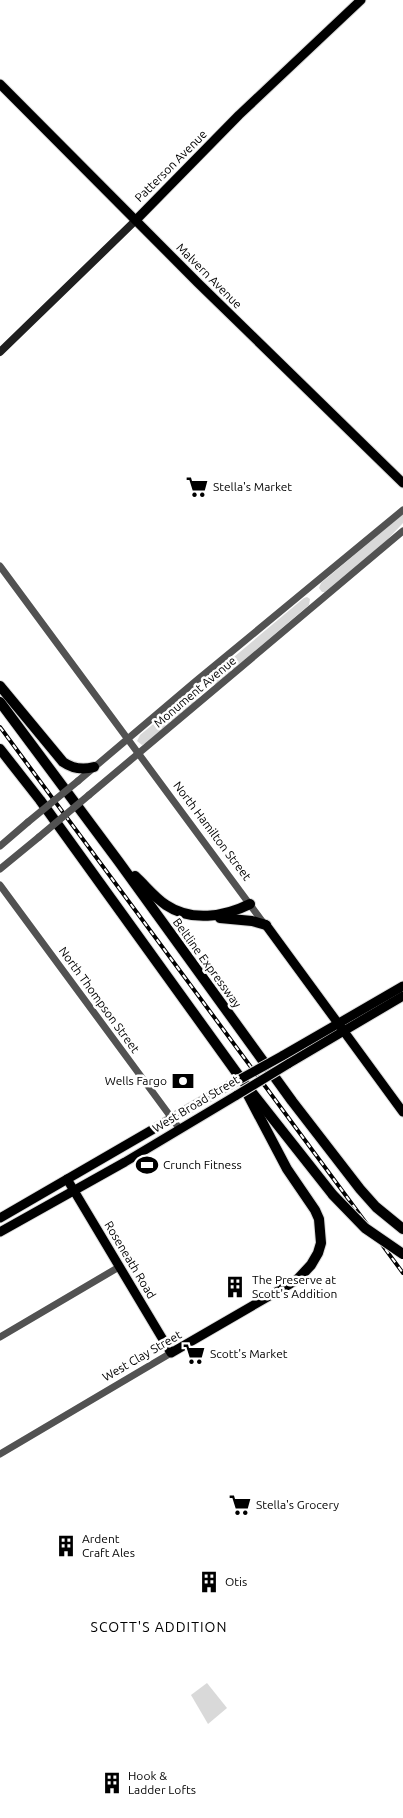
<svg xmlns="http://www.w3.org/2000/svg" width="403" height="1818" viewBox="0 0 403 1818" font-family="Ubuntu,sans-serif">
  <rect width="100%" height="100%" fill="#fff"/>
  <g fill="#d9d9d9">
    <polygon points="403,514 403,523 387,540 325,592 322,592 319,588 321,583"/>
    <polygon points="307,597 310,599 309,605 216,684 210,685 208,683 209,678 304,598"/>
    <polygon points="194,692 198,698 196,701 146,743 142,745 137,741 140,735 191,693"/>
    <polygon points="207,1683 227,1708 208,1724 191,1695"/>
  </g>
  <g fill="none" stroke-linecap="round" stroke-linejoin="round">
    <g stroke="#dbdbdb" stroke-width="11">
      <g id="primary">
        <polyline points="0,84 198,283 403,483"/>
        <polyline points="136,220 239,115 361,0"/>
        <polyline points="266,925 403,1112"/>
        <polyline points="282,1056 403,986"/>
        <polyline points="288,1064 403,996"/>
        <polyline points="67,1179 171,1353 297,1280"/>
        <polyline points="0,1218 226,1087"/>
        <polyline points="0,1232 125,1162 237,1095"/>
      </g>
    </g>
    <g stroke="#dbdbdb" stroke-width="12">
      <g id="motorway">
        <path d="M0,686L63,762C73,769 83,770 94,767"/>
        <polyline points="0,702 119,862 292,1101 360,1189 376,1207 403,1229"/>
        <polyline points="0,749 40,800 239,1076 333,1195"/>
        <path d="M135,876C145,885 154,897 166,905C191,922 224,917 250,904"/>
        <polyline points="220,918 252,921 266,925"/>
        <polyline points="248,1095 287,1169 315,1210 319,1219 321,1243 318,1253 311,1265 297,1280"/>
      </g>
    </g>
    <g stroke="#525252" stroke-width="7">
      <polyline points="0,566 265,925"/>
      <polyline points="78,781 196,681 403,510"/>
      <polyline points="89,795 403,531"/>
      <polyline points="0,846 28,822"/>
      <polyline points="0,869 39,837"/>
      <polyline points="0,885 179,1128"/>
      <polyline points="0,1337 119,1267"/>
      <polyline points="0,1454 171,1353"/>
    </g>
    <polyline stroke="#1f1f1f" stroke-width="8" points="0,352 136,220"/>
    <use href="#primary" stroke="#000" stroke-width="9"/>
    <use href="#motorway" stroke="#000" stroke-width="10"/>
    <g stroke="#000" stroke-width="4">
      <polyline id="rail" points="0,727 403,1273"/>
    </g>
    <use href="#rail" stroke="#fff" stroke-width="2" stroke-dasharray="5.5" stroke-linecap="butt"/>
    <g stroke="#dbdbdb" stroke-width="11" stroke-linecap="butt">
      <g id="primary-bridge">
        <polyline points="226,1087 282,1056"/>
        <polyline points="237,1095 288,1064"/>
      </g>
    </g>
    <g stroke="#dbdbdb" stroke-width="12" stroke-linecap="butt">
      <polyline id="motorway-bridge" points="333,1195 365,1228 403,1254"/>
    </g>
    <g stroke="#525252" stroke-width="7">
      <polyline points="28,822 78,781"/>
      <polyline points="39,837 89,795"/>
    </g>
    <use href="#primary-bridge" stroke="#000" stroke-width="9"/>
    <use href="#motorway-bridge" stroke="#000" stroke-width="10"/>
  </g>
  <defs>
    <g id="supermarket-bare" transform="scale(1.725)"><path d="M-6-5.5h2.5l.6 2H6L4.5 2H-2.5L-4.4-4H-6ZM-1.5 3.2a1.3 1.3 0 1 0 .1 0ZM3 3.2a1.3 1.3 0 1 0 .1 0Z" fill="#000" stroke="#fff" stroke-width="2.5" paint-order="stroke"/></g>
    <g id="bank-bare" transform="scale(1.725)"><path d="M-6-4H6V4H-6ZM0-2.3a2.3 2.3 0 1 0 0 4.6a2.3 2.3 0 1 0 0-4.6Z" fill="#000" stroke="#fff" stroke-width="2.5" paint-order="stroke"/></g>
    <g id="stadium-bare" transform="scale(1.725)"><path d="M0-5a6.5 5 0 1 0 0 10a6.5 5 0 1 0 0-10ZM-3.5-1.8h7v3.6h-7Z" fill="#000" stroke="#fff" stroke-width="2.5" paint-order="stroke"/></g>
    <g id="building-bare" transform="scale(1.725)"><path d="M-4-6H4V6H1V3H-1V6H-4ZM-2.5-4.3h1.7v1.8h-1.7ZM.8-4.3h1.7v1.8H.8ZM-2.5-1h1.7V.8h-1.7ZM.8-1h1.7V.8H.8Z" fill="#000" stroke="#fff" stroke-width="2.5" paint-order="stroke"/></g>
  </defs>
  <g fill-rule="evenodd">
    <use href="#supermarket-bare" x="197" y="487"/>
    <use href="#bank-bare" x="183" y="1081"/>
    <use href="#stadium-bare" x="147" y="1165"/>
    <use href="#building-bare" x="235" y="1287"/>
    <use href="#supermarket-bare" x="194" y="1354"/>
    <use href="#supermarket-bare" x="240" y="1505"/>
    <use href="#building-bare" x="66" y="1546"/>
    <use href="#building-bare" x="209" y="1582"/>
    <use href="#building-bare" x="112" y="1783"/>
  </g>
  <g text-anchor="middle" stroke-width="5" stroke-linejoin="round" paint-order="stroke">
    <g font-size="12" fill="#000" stroke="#fff">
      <text transform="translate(171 166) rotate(-45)" y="4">Patterson Avenue</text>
      <text transform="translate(209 276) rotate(45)" y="4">Malvern Avenue</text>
      <text transform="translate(195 692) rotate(-40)" y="4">Monument Avenue</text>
      <text transform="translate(212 831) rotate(53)" y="4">North Hamilton Street</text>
      <text transform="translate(207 963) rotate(54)" y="4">Beltline Expressway</text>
      <text transform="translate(99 1000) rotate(54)" y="4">North Thompson Street</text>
      <text transform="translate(196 1104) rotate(-31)" y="4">West Broad Street</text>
      <text transform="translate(130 1260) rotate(59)" y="4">Roseneath Road</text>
      <text transform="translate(142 1356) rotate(-30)" y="4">West Clay Street</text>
    </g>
    <g font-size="12" fill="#000" stroke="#fff" text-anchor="start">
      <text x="213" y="491">Stella's Market</text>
      <text x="167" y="1085" text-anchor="end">Wells Fargo</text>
      <text x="163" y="1169">Crunch Fitness</text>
      <text x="252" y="1284">The Preserve at<tspan x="252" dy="14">Scott's Addition</tspan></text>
      <text x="210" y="1358">Scott's Market</text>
      <text x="256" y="1509">Stella's Grocery</text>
      <text x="82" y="1543">Ardent<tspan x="82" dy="14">Craft Ales</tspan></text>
      <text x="225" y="1586">Otis</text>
      <text x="128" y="1780">Hook &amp;<tspan x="128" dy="14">Ladder Lofts</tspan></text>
    </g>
    <g font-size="14" letter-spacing="1" fill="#000" stroke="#fff">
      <text x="159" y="1632">SCOTT'S ADDITION</text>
    </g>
  </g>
</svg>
